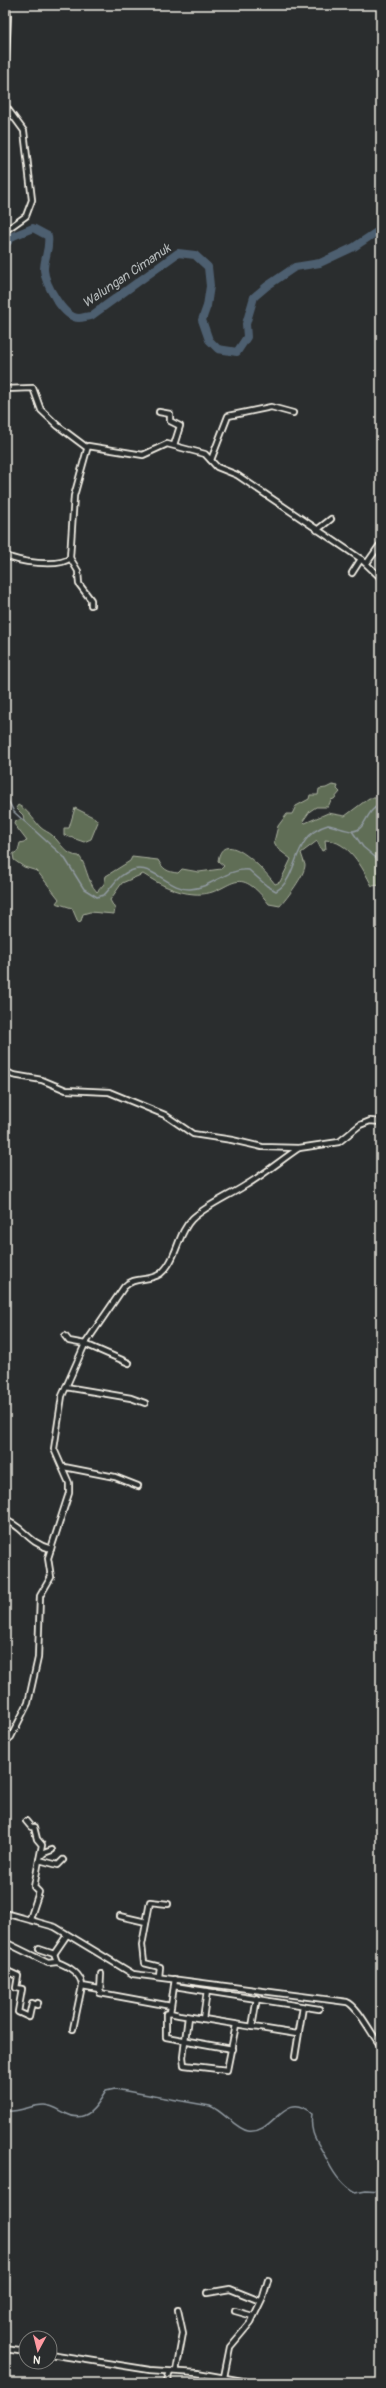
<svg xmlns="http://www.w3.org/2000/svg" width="386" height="2388" viewBox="0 0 386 2388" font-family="Pangolin,sans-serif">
  <rect width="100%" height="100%" fill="#2a2d2e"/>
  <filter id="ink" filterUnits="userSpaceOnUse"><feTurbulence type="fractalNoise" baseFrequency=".025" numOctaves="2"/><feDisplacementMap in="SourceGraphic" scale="8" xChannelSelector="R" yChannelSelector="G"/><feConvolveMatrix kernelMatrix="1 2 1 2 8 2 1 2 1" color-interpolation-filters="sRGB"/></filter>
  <g filter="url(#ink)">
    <g fill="#606e56" stroke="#aab09f">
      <path d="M332,785L338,786L337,789L340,792L334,799L331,800L328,807H316L310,811L303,821L305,823L328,813L345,816L369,798H381V885L372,886C362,867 349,841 325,840L326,849L322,851L317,841L301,853C302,857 304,861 305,865C305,875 287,898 280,906L269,904C233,858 232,897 194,894C176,893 159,884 143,874L122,883L110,900L115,909L114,914L90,912L83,914L81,921L78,922L72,908L56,903L59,899L37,871L24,867L14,860L13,854L18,851L20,843L27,841L14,824L15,821L24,819L23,815L16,808L18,805C29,811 32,818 40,827C44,831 49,832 53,836C61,843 66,856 79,856C87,865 86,880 97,892L104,884L106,876L130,861L132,857L158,860C163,869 167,872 178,873L182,869L199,872L221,869L224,866L218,861C223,824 267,873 275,884L280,882L291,859L278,849L274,842L278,826L287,814H292L296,806L309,799L310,795H318L319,789L326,788Z"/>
      <polygon points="75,808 95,818 98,822 91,839 84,842 64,835 64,828 69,828"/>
    </g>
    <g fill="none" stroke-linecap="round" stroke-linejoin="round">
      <g stroke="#9099a0" stroke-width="1.5">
        <path d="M5,794L14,812L64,857L84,889L97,897L104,895C114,885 118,874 133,870C154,864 169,890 190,889C212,888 226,868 249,870L267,886L276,891C300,878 290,836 328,825C336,826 345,831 353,831C366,831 365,810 381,804"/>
        <polyline points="352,831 363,847 381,862"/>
        <path d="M5,2111C19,2113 30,2105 44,2105C52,2105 59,2110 67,2114C86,2124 97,2106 106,2091L115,2089L210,2106C223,2111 236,2129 248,2131C274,2135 284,2088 312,2113C309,2137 319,2142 328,2162C334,2174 342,2186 355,2193L366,2191L381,2192"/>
      </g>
      <path stroke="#4e5f70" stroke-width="8" d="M5,245L13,236L33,228L48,236C50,250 44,257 44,270C45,283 63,318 79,318C83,318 87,316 91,316L178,253L195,255L208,267L210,286L207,306L202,320L209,340L218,349L237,352L247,337L246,324L254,297L267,286L295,267L320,263L354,247L381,229"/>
      <g stroke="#f4f1e8" stroke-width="8">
        <g id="minor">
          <polyline points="5,82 8,15 6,5"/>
          <polyline points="5,105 24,131 32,200 26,216 5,231"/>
          <polyline points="5,389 33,388 41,410 58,426 86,447"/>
          <polyline points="159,412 170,414 170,421 180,426 174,445"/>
          <polyline points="211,460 228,416 271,407 293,413"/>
          <polyline points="317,530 331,519"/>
          <path d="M5,555C17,562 59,568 70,558L74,496L88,446L143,455L167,444L205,454L217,467L237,475L361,559L381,578"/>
          <polyline points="70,558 78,571 79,584 91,600 91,605"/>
          <polyline points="367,563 379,546"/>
          <polyline points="352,573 361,559"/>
          <polyline points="5,1071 13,1075 42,1080 66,1090 109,1092 165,1115 193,1134 232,1140 262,1147 299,1148 339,1142 360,1125 370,1121 381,1122"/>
          <polyline points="65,1336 69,1341 85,1344 129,1363"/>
          <polyline points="66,1387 131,1398 145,1403"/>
          <polyline points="64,1467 115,1477 138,1486"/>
          <path d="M5,1520C25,1527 26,1542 51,1549"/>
          <path d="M5,1742L11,1737L28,1703L38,1658L40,1596L51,1577L48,1558L69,1493V1483L54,1449L62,1396L85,1344L124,1287C134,1276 148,1282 160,1274C177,1261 177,1234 192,1219C207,1205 229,1196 246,1185C265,1174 281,1160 299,1148"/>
          <polyline points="26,1821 31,1827 34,1827 37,1839 42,1845 39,1860"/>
          <polyline points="41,1856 44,1853 52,1850"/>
          <path d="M5,1913L55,1927L133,1974L347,2002C358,2006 372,2036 381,2046"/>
          <polyline points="120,1916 146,1922"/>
          <polyline points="30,1919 39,1892 34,1887 39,1860 58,1865 63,1860"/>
          <polyline points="5,1942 48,1963 57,1962"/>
          <polyline points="39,1949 54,1954 67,1935"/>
          <path d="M54,1954L57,1962C68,1966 82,1974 82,1986L99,1989"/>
          <polyline points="5,1970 18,1976 16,1988 22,1989 18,2012 29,2017 32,2003 37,2005 38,2003"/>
          <polyline points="101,1974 100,1993 171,2006"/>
          <polyline points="159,1977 160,1967 144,1963 142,1945 150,1902 168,1904"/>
          <polyline points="175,1979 170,2013 179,2015 297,2034 299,2031 303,2007"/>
          <polyline points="174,1986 319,2009"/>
          <polyline points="170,2013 166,2014 166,2037 232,2049"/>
          <polyline points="188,2017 183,2057 184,2065 227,2070 236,2025"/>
          <polyline points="203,2019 207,1991"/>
          <polyline points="252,2027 257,1998"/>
          <polyline points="73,2029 82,1986"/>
          <polyline points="295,2057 299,2032"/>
          <polyline points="207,2293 230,2289 260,2301"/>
          <polyline points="235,2311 253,2316"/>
          <polyline points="5,2349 26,2352"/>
          <polyline points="50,2354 150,2370 197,2373 254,2383"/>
          <polyline points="176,2371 183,2333 178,2310"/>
          <polyline points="224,2377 230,2347 251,2322 263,2297 268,2280"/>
          <polyline points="166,2383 170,2372"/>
        </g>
      </g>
      <use href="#minor" stroke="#2a2d2e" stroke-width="4.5"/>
    </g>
  </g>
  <g text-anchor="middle" stroke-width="3.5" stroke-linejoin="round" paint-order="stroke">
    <g font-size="13" font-style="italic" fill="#b2b7b8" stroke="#2a2d2e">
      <text transform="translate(126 275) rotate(-34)" y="5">Walungan Cimanuk</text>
    </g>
  </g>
  <rect width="386" height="2388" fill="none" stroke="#2a2d2e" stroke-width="20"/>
  <rect x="10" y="10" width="366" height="2368" fill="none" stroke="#f4f1e8" stroke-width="1.5" filter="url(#ink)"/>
  <g transform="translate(38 2350) rotate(187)"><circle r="19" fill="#2a2d2e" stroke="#7b7b78"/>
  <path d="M0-3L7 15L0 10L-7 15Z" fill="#ff9aa2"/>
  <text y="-6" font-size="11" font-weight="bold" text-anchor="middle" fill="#f4f1e8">N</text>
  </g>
</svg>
